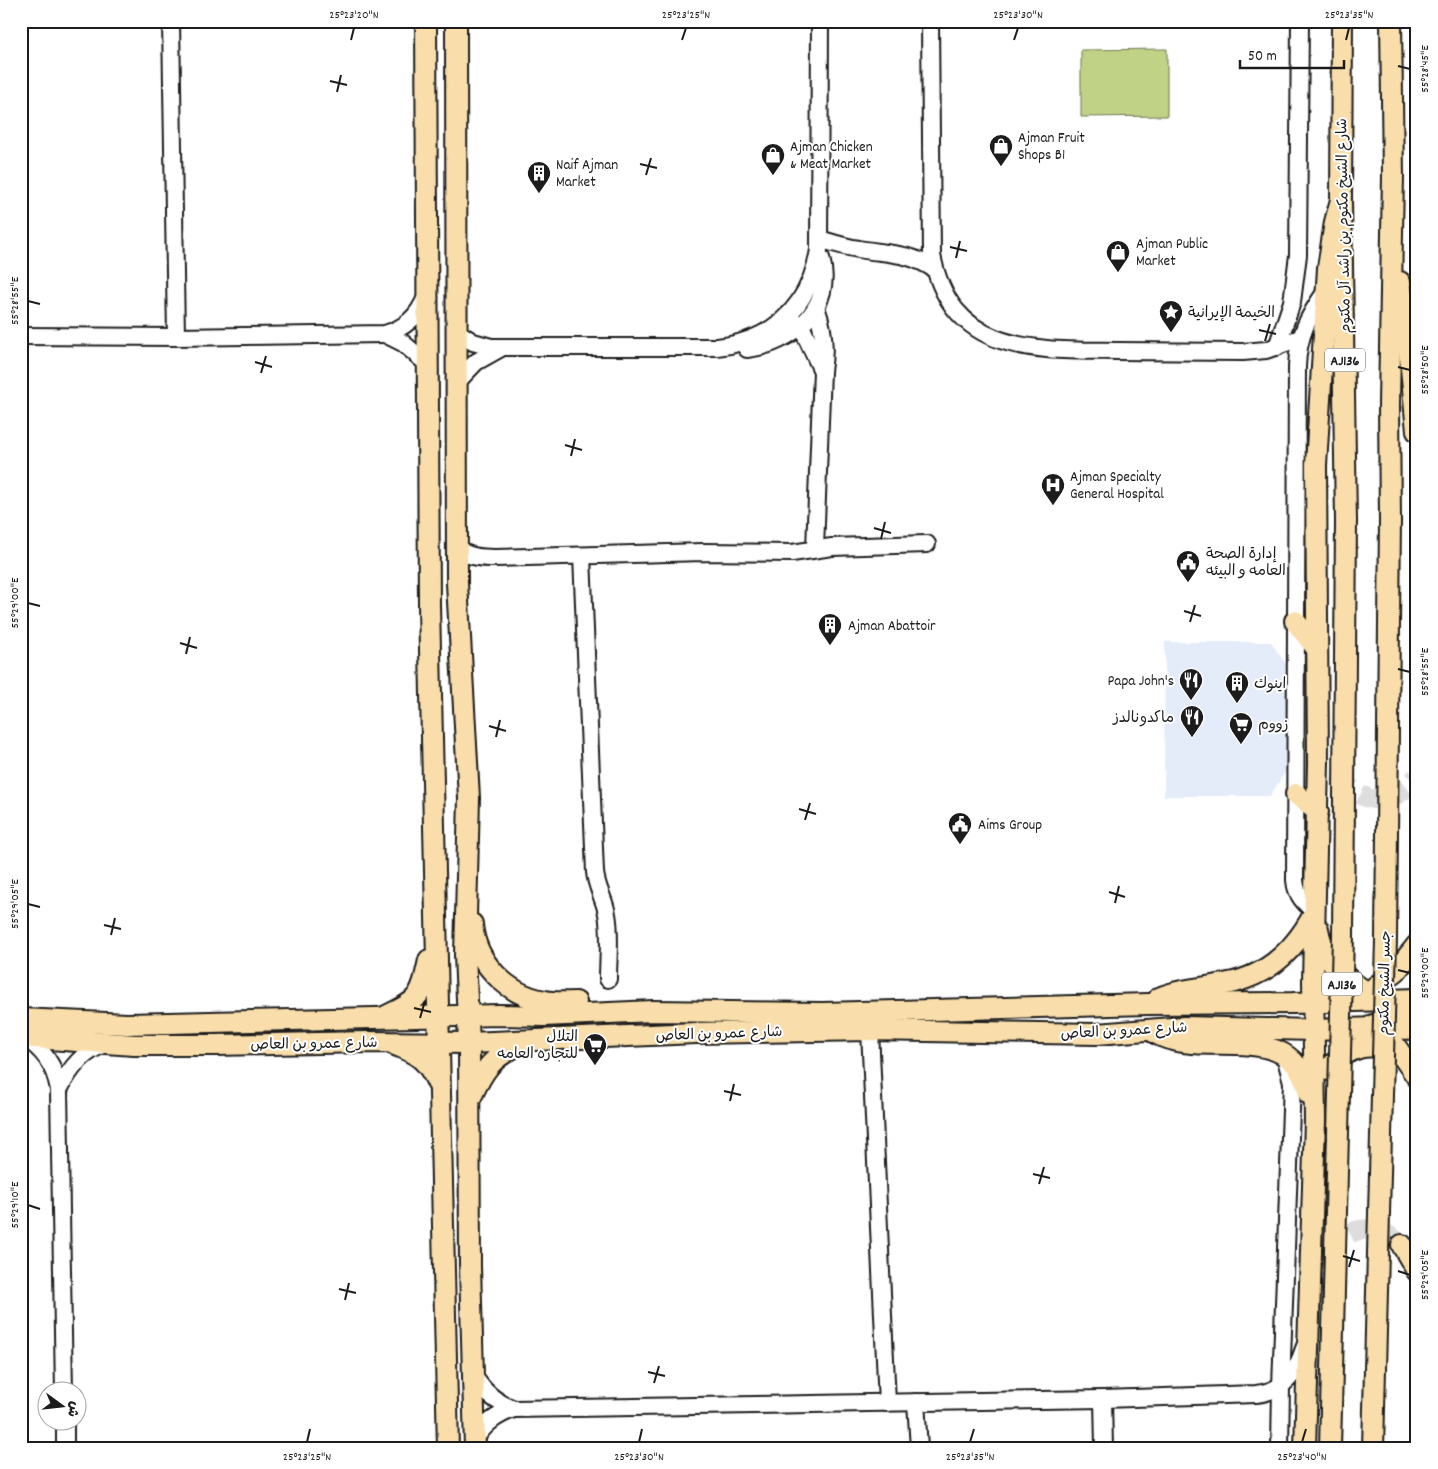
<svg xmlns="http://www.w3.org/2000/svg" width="1438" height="1469" viewBox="0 0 1438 1469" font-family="Dekko,'Playpen Sans Arabic',sans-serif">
  <rect width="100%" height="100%" fill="#fff"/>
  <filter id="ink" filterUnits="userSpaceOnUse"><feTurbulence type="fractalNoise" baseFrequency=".02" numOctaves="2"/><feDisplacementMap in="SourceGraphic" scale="10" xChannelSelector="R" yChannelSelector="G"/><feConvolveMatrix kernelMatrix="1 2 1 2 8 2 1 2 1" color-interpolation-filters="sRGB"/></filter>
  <g filter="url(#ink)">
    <polygon fill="#e4ecf9" points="1165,642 1271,642 1287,666 1287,769 1270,796 1164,796"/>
    <polygon fill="#c0d286" stroke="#6e7751" points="1167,49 1167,116 1081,117 1081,50"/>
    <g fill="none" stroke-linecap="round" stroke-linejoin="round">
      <g stroke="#ddd" stroke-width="20" stroke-dasharray="20 10" stroke-linecap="butt">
        <path d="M1339,774C1360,807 1394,808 1417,776"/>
        <path d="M1327,1252C1348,1225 1376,1222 1402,1245"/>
      </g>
      <g stroke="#1c1c1c" stroke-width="20">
        <g id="minor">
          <polyline points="171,21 176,337"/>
          <path d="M930,21L932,255C951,355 1035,350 1117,351C1159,351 1201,352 1243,352L1266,350L1300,338"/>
          <path d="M820,239C833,243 845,247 859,249C887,254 909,252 934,269"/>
          <polyline points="792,320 801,326 822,371"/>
          <path d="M456,331L473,342L491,347H717C775,340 809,307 819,250L820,21"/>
          <polyline points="385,334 403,343 426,363"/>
          <path d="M21,336L176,337L385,334C405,328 418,317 426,297"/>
          <polyline points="1277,347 1292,302 1298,255 1300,21"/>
          <path d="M747,349C793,344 835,307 821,258"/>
          <polyline points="456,383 476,362 501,348"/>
          <path d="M457,548C468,557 481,558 495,558L703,552L792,553L832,547L927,544"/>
          <path d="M815,548L822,371C826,348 824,329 816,307"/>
          <path d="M582,556L595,872C596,887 605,900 607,914C611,935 608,958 608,979"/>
          <path d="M1315,912C1304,903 1296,895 1295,880L1297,367C1298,335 1308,317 1326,291"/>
          <polyline points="870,1030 887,1403"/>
          <path d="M23,1037C44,1049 55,1066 59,1090L64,1392"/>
          <path d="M59,1090C70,1068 84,1050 108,1043"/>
          <path d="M473,1375C484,1392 495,1402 514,1409"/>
          <polyline points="1103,1399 1104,1448"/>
          <polyline points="916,1402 919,1448"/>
          <polyline points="65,1422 65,1448"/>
          <path d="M475,1439C485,1424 496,1415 514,1409L1103,1399L1256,1394C1287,1390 1296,1373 1305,1346"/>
          <polyline points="1280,1448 1281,1387 1292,1082 1285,1056"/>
        </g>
      </g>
      <g stroke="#1c1c1c" stroke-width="24">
        <g id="major">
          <polyline points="426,21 429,605 448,1448"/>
          <polyline points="456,21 457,583 469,798 465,955 469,1043 470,1266 475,1448"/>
          <polyline points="1342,21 1341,200 1346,521"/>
          <polyline points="1400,282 1407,326 1417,431"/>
          <polyline points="1390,519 1389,405 1393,176 1391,21"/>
          <polyline points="1295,621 1317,649"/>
          <polyline points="1296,794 1318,812"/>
          <path d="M472,924C475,962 507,995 545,1001C555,1003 566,1002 576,1002"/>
          <path d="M1318,929C1326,978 1377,999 1417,1017"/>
          <polyline points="1375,987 1396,971 1417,945"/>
          <path d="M1159,998C1183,988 1209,988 1234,982C1271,973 1297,946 1314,914"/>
          <path d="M386,1016C420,1000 421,997 429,960"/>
          <polyline points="21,1019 127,1024 499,1015 544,1016 653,1011 823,1013 1148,1004 1293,1003 1417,999"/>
          <polyline points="1373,1025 1394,1044 1417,1077"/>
          <path d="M1155,1033C1204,1061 1293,1015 1309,1094"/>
          <polyline points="21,1037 134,1045 217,1045 367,1042 469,1043 696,1033 870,1030 1097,1034 1184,1027 1313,1030 1378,1028 1417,1029"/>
          <path d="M395,1045C419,1054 428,1061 438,1084"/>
          <path d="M1328,1070C1348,1046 1369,1040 1398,1054"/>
          <path d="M471,1097C484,1069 492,1057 521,1044"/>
          <polyline points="1402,1245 1417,1271"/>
          <polyline points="1305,1448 1315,1120 1313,981 1318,763 1316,465 1328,268 1335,222 1341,200"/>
        </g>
      </g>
      <use href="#minor" stroke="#fff" stroke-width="16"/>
      <use href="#major" stroke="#f9deab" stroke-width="20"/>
      <g stroke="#1c1c1c" stroke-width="24" stroke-linecap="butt">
        <g id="major-bridge">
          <polyline points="1330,1448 1343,936 1346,521"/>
          <polyline points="1373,1448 1386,939 1390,519"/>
        </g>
      </g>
      <use href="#major-bridge" stroke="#f9deab" stroke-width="20"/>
    </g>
  </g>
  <path fill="none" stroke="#1c1c1c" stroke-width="2" d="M351,40L354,28M682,40L686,28M1014,40L1018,28M1346,40L1349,28M1398,66L1410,69M330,81L347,85M337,92L341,75M640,164L657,168M646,175L651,158M950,247L967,251M956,258L960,241M28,301L40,304M1259,330L1276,334M1265,341L1270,324M255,362L272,367M1398,367L1410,370M261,373L266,356M565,445L582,450M571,456L575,439M874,528L891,533M881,539L885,522M28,603L40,606M1184,611L1201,616M1190,622L1195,605M180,643L197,648M186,654L190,637M1398,669L1410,672M489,726L506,731M496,737L500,720M799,809L816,814M805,820L810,803M1109,892L1125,897M1115,903L1119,886M28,904L40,907M104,925L121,929M111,935L115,918M1398,970L1410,973M414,1008L431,1012M420,1018L425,1001M724,1091L741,1095M730,1101L734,1084M1033,1174L1050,1178M1039,1184L1044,1167M28,1205L40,1209M1343,1256L1360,1261M1349,1267L1354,1250M1398,1271L1410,1275M339,1289L356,1293M345,1300L349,1283M648,1372L665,1376M654,1383L659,1366M307,1442L310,1429M639,1442L642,1429M970,1442L974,1429M1302,1442L1306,1429"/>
  <defs>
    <g id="shop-pin" transform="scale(1.25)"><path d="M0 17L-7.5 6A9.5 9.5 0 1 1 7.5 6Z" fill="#1c1c1c" stroke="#fff"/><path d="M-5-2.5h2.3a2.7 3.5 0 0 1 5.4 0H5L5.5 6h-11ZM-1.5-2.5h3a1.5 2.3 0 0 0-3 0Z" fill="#fff"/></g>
    <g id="building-pin" transform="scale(1.25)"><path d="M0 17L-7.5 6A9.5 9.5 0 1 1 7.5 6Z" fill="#1c1c1c" stroke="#fff"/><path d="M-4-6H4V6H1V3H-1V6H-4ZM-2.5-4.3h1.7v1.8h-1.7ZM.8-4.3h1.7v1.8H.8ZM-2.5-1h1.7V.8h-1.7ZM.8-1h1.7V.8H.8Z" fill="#fff"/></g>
    <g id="sight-pin" transform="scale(1.25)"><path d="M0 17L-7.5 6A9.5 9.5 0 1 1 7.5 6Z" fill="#1c1c1c" stroke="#fff"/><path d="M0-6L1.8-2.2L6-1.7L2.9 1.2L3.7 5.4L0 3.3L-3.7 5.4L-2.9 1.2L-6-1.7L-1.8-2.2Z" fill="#fff"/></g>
    <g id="hospital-pin" transform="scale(1.25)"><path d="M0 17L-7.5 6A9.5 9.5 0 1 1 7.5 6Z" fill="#1c1c1c" stroke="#fff"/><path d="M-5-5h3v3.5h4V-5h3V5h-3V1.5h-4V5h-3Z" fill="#fff"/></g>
    <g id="civic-pin" transform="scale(1.25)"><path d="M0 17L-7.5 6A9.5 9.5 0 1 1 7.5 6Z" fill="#1c1c1c" stroke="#fff"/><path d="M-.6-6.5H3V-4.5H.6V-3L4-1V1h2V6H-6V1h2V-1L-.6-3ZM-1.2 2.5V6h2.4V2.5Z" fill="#fff"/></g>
    <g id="restaurant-pin" transform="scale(1.25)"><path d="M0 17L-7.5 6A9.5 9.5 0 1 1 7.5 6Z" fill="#1c1c1c" stroke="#fff"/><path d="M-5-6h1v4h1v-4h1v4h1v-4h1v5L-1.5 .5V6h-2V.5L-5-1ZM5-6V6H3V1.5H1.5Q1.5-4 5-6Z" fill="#fff"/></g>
    <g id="supermarket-pin" transform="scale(1.25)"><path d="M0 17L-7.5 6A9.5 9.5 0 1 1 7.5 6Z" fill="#1c1c1c" stroke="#fff"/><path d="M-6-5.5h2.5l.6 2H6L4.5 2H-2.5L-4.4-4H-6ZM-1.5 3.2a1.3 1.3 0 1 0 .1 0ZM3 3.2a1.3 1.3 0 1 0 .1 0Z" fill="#fff"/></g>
  </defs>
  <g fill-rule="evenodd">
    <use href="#shop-pin" x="1001" y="146"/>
    <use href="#shop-pin" x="773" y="155"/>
    <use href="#building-pin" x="539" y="173"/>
    <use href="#shop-pin" x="1118" y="252"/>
    <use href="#sight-pin" x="1171" y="312"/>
    <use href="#hospital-pin" x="1053" y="485"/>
    <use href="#civic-pin" x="1188" y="562"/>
    <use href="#building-pin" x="830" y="625"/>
    <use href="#restaurant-pin" x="1191" y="680"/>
    <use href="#building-pin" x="1237" y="683"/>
    <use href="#restaurant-pin" x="1192" y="717"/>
    <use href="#supermarket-pin" x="1241" y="724"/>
    <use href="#civic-pin" x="960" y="824"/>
    <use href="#supermarket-pin" x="595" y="1045"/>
  </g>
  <g text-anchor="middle" stroke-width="4" stroke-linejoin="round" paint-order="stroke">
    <g fill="#fff" stroke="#606060" stroke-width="1">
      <rect x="1325" y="348.5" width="40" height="23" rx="4"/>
      <rect x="1322" y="972.5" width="40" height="23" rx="4"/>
    </g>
    <g font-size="14" font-weight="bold" fill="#1c1c1c">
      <text x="1345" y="365">AJ136</text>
      <text x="1342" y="989">AJ136</text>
    </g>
    <g font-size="15" fill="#1c1c1c" stroke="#fff" text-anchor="start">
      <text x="1018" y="142">Ajman Fruit<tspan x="1018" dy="17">Shops B1</tspan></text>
      <text x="790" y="151">Ajman Chicken<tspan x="790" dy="17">&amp; Meat Market</tspan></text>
      <text x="556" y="169">Naif Ajman<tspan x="556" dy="17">Market</tspan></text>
      <text x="1136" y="248">Ajman Public<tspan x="1136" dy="17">Market</tspan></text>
      <text x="1188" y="317">الخيمة الإيرانية</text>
      <text x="1070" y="481">Ajman Specialty<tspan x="1070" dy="17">General Hospital</tspan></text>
      <text x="1206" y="558">إدارة الصحة<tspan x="1206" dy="17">العامه و البيئه</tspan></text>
      <text x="848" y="630">Ajman Abattoir</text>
      <text x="1174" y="685" text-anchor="end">Papa John's</text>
      <text x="1254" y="688">اينوك</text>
      <text x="1174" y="722" text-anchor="end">ماكدونالدز</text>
      <text x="1258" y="729">زووم</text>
      <text x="978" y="829">Aims Group</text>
      <text x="578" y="1041" text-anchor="end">التلال<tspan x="578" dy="17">للتجاره العامه</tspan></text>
    </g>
    <g font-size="15" fill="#1c1c1c" stroke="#fff">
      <text transform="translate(1343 226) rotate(-91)" y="5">شارع الشيخ مكتوم بن راشد آل مكتوم</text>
      <text transform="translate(1384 983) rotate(-89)" y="5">جسر الشيخ مكتوم</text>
      <text transform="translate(1124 1030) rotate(-3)" y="5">شارع عمرو بن العاص</text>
      <text transform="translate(719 1033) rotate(-2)" y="5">شارع عمرو بن العاص</text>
      <text transform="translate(314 1043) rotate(-1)" y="5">شارع عمرو بن العاص</text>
    </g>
  </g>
  <rect width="1438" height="1469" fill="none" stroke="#fff" stroke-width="55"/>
  <g transform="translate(62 1406) rotate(105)"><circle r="24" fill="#ffffff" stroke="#a4a4a4"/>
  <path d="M0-4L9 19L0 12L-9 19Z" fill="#1c1c1c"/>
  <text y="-8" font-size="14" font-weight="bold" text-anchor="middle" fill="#1c1c1c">ش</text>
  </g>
  <path d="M1240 60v8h104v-8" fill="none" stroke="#1c1c1c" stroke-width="2.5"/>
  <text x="1248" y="60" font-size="15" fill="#1c1c1c" stroke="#ffffff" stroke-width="4" paint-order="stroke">50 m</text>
  <rect x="28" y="28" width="1382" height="1414" fill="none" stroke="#1c1c1c" stroke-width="2"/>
  <g font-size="12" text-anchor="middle" fill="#1c1c1c">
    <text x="354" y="18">25°23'20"N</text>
    <text x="686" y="18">25°23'25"N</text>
    <text x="1018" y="18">25°23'30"N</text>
    <text x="1349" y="18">25°23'35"N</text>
    <text transform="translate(1424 69) rotate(-90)" y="4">55°28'45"E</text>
    <text transform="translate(14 301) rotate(-90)" y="4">55°28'55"E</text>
    <text transform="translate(1424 370) rotate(-90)" y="4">55°28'50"E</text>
    <text transform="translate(14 603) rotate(-90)" y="4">55°29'00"E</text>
    <text transform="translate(1424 672) rotate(-90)" y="4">55°28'55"E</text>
    <text transform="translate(14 904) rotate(-90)" y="4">55°29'05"E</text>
    <text transform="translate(1424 973) rotate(-90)" y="4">55°29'00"E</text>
    <text transform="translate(14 1205) rotate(-90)" y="4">55°29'10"E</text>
    <text transform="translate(1424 1275) rotate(-90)" y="4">55°29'05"E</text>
    <text x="307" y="1460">25°23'25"N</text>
    <text x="639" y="1460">25°23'30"N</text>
    <text x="970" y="1460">25°23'35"N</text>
    <text x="1302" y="1460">25°23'40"N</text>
  </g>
</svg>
